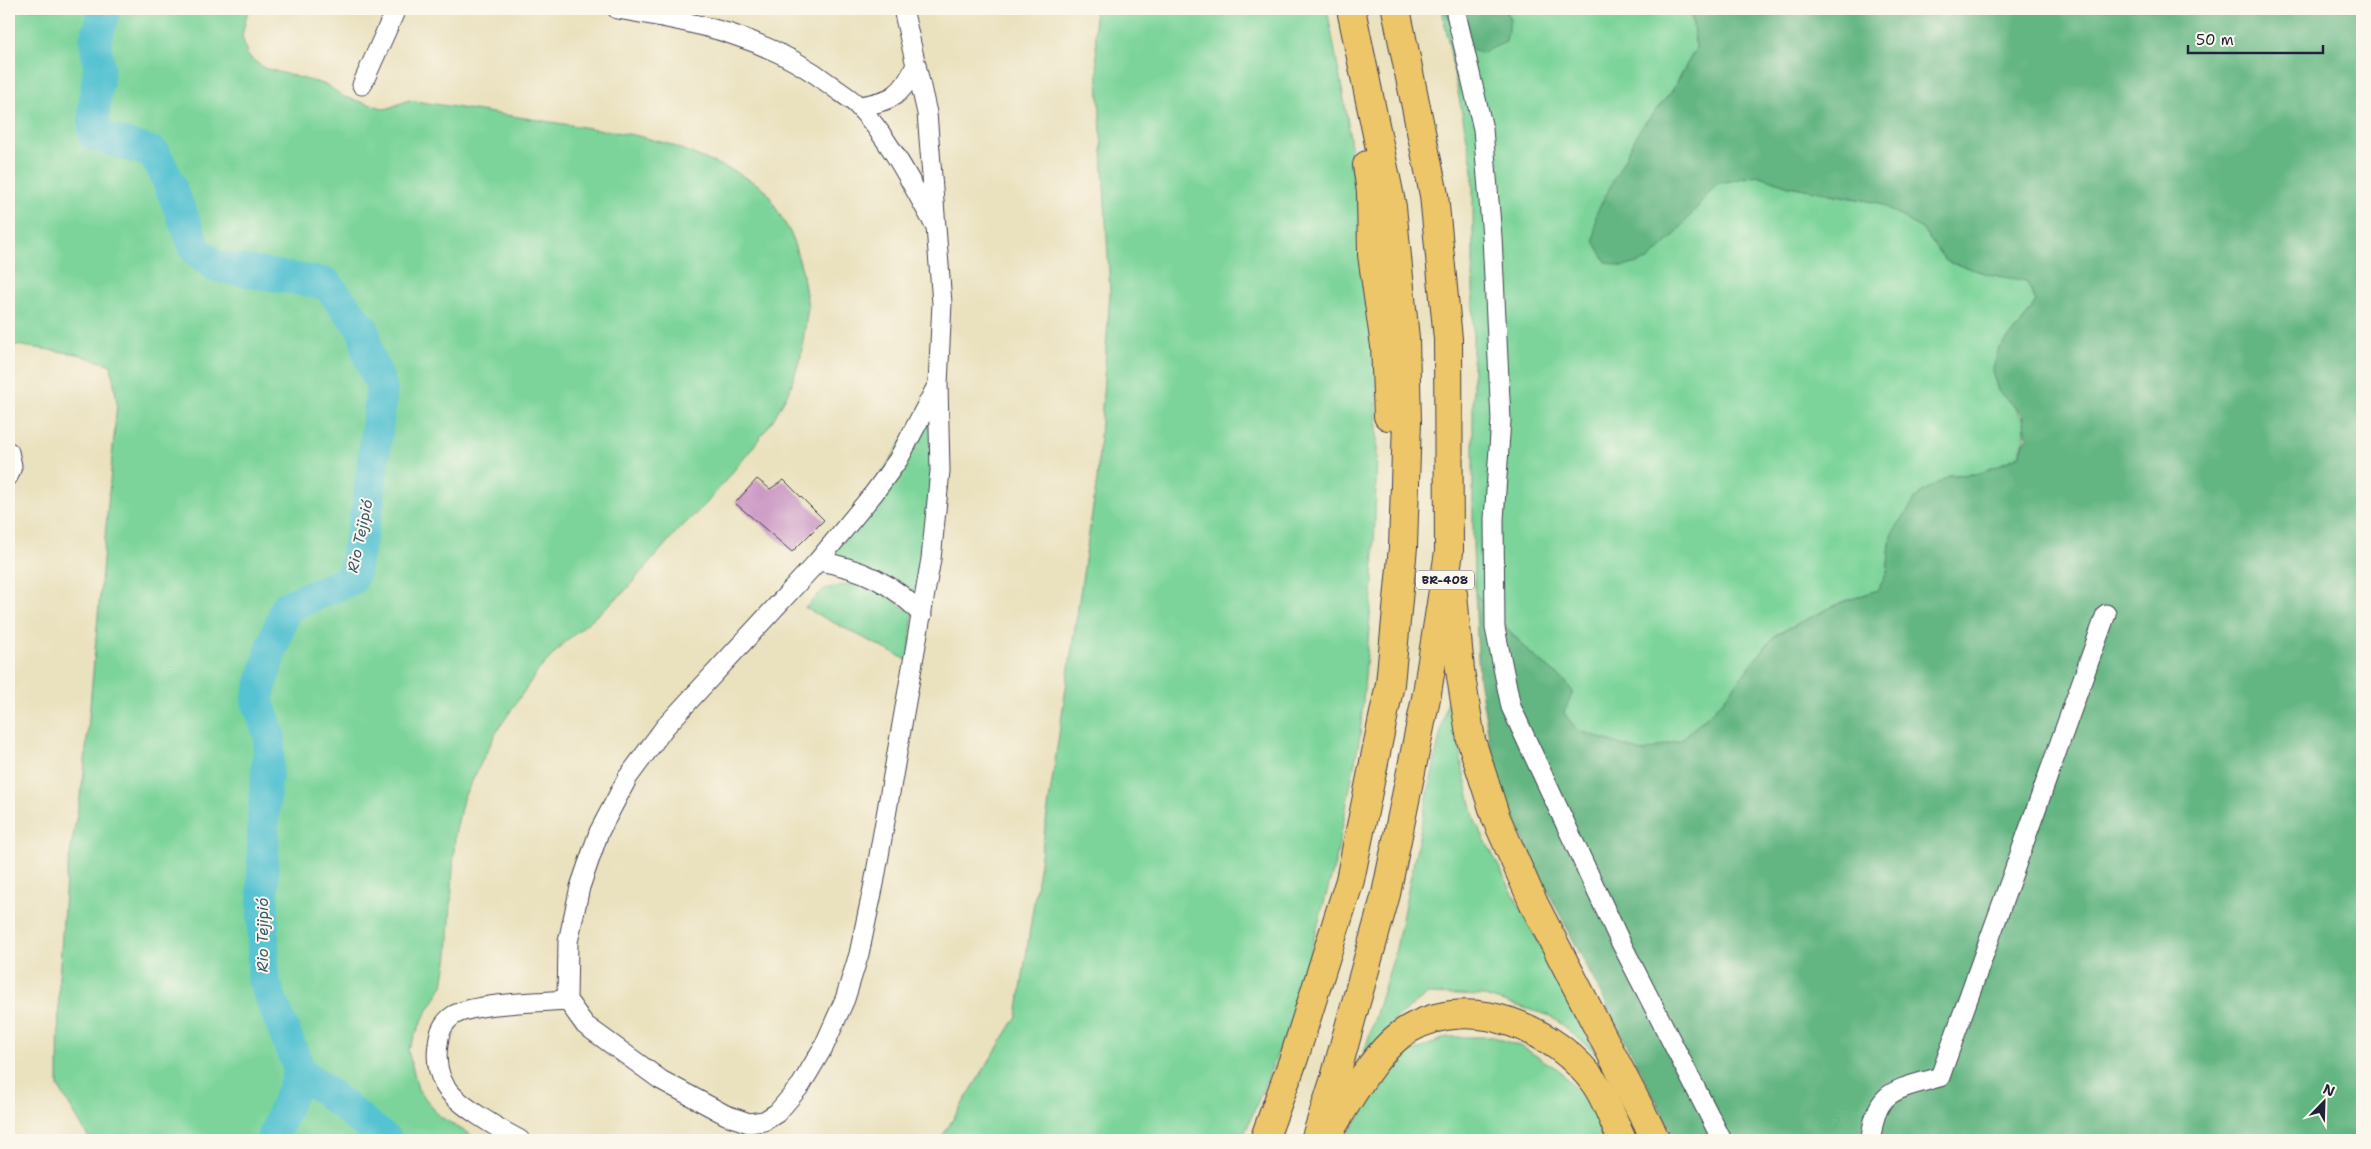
<svg xmlns="http://www.w3.org/2000/svg" width="2371" height="1149" viewBox="0 0 2371 1149" font-family="'Shantell Sans',sans-serif">
  <rect width="100%" height="100%" fill="#fbf7ec"/>
  <filter id="ink" filterUnits="userSpaceOnUse"><feTurbulence type="fractalNoise" baseFrequency=".02" numOctaves="2"/><feDisplacementMap in="SourceGraphic" scale="10" xChannelSelector="R" yChannelSelector="G"/><feConvolveMatrix kernelMatrix="1 2 1 2 8 2 1 2 1" color-interpolation-filters="sRGB"/></filter>
  <filter id="wash" filterUnits="userSpaceOnUse"><feTurbulence type="fractalNoise" baseFrequency=".0096" numOctaves="4" result="noise"/><feDisplacementMap in="SourceGraphic" scale="20" xChannelSelector="R" yChannelSelector="G"/><feGaussianBlur stdDeviation="1.12" result="paint"/><feColorMatrix in="noise" values="0 0 0 0 0 0 0 0 0 0 0 0 0 0 0 0 0 1.4 0 .05"/><feComposite in="paint" operator="in"/></filter>
  <g filter="url(#wash)">
    <rect width="100%" height="100%" fill="#eae1be"/>
    <g fill="#7bd49a" stroke="#4e7b6a">
      <polygon points="9,9 248,9 242,36 248,56 264,68 327,85 344,97 386,109 409,100 634,135 669,144 734,171 765,189 791,234 802,270 808,307 801,356 790,389 773,420 750,451 705,505 678,530 624,592 564,643 537,672 497,731 463,799 455,835 448,955 443,985 424,1017 408,1050 418,1089 439,1116 479,1140 90,1140 58,1086 59,978 66,878 84,773 117,403 111,365 77,354 9,344"/>
      <polygon points="1094,9 1327,9 1347,116 1377,349 1377,452 1373,582 1360,736 1336,860 1291,1021 1242,1140 940,1140 1017,1016 1097,480 1110,292"/>
      <path d="M1442,9L1510,20L1506,9H1687L1692,18L1696,48L1672,91L1640,129L1694,211L1716,184L1757,175L1789,186L1879,203L1922,229L1946,261L1987,274L2026,280L2036,301L2020,326L1999,348L1998,391C2023,416 2032,420 2019,456L1978,474L1950,475L1891,535L1887,573L1878,590L1840,603L1775,635L1720,704L1681,740L1642,752L1577,730L1564,713L1565,681L1531,654L1475,593L1473,547V170Z"/>
      <polygon points="938,384 922,615 911,602 826,562"/>
      <polygon points="864,581 913,613 909,661 805,608 824,589"/>
      <polygon points="1452,677 1462,766 1475,821 1596,1053 1551,1016 1484,996 1428,994 1394,1020 1356,1078 1395,953"/>
      <polygon points="1447,1037 1494,1037 1522,1047 1559,1070 1591,1107 1605,1140 1343,1140 1405,1055"/>
    </g>
    <g fill="#64b682" stroke="#436c5e">
      <polygon points="1444,9 1506,9 1510,20 1506,42 1481,53 1462,45"/>
      <polygon points="1687,9 2362,9 2362,1140 1676,1140 1539,874 1496,779 1479,679 1475,593 1531,654 1565,681 1573,692 1564,713 1577,730 1642,752 1681,740 1720,704 1775,635 1840,603 1878,590 1887,573 1891,535 1919,494 1950,475 1978,474 2019,456 2027,436 2023,415 1998,391 1992,371 1999,348 2020,326 2036,301 2026,281 1987,274 1946,261 1922,229 1879,203 1789,186 1757,175 1716,184 1673,237 1648,260 1623,267 1606,262 1594,241 1596,214 1640,129 1672,91 1696,48 1692,18"/>
    </g>
    <g fill="none" stroke-linecap="round" stroke-linejoin="round">
      <g stroke="#57c3d2" stroke-width="32">
        <polyline points="101,9 103,17 95,40 99,67 94,108 94,135 154,153 167,178 196,250 215,266 327,284 364,331 368,354 382,388 368,504 352,579 286,607 270,654 257,700 270,737 263,819 263,979 300,1071 386,1140"/>
        <polyline points="272,1140 300,1071"/>
      </g>
    </g>
    <g id="blocks">
      <polygon fill="#c891c1" points="757,479 770,489 784,480 824,520 792,552 735,503"/>
    </g>
  </g>
  <g filter="url(#ink)">
    <use href="#blocks" fill-opacity="0" stroke="#403f4f" stroke-width="1"/>
    <g fill="none" stroke-linecap="round" stroke-linejoin="round">
      <g stroke="#403f4f" stroke-width="21">
        <g id="minor">
          <path d="M617,9C695,22 768,36 832,86C841,93 852,99 859,107C891,141 911,183 933,222"/>
          <polyline points="903,9 927,113 942,303 938,384 940,471 931,559 874,884 859,954 845,999 824,1046 801,1085 777,1113 764,1121 749,1123 726,1115 661,1080 585,1025 567,1000 568,942 580,887 599,832 628,777 665,727 818,561 874,493 898,460 938,384"/>
          <polyline points="1455,9 1483,129 1492,237 1501,420 1494,519 1495,628 1511,707 1619,939 1722,1140"/>
          <polyline points="362,85 396,9"/>
          <path d="M859,106C892,101 902,96 916,65"/>
          <polyline points="9,452 12,466 9,475"/>
          <path d="M818,561C860,568 894,583 922,615"/>
          <path d="M520,1140C501,1130 453,1103 444,1084C437,1071 436,1058 438,1044C439,1032 443,1022 454,1015C474,1003 542,1002 567,1000"/>
          <path d="M1871,1140C1875,1089 1896,1090 1940,1077L2106,614"/>
        </g>
      </g>
      <g stroke="#403f4f" stroke-width="30">
        <g id="highway">
          <polyline points="1367,165 1371,192 1372,255 1385,346 1388,416"/>
          <polyline points="1453,594 1460,670 1471,740 1496,818 1534,904 1656,1140"/>
          <path d="M1326,1137C1347,1104 1375,1049 1409,1029C1472,992 1558,1030 1596,1085C1607,1101 1614,1123 1622,1140"/>
          <polyline points="1264,1140 1294,1058 1350,880 1390,684 1403,547 1407,421 1405,339 1397,257 1392,207 1351,9"/>
          <polyline points="1315,1140 1335,1078 1386,894 1427,693 1449,552 1448,339 1434,195 1396,9"/>
        </g>
      </g>
      <use href="#minor" stroke="#fff" stroke-width="19"/>
      <use href="#highway" stroke="#ecc669" stroke-width="28"/>
    </g>
  </g>
  <g text-anchor="middle" stroke-width="4" stroke-linejoin="round" paint-order="stroke">
    <rect fill="#fbf7ec" stroke="#636270" stroke-width="1" x="1416" y="570.5" width="58" height="19" rx="4"/>
    <g font-size="12" font-weight="bold" fill="#22223b">
      <text x="1445" y="584">BR-408</text>
    </g>
    <g font-size="15" font-style="italic" fill="#355a70" stroke="#fbf7ec">
      <text transform="translate(360 536) rotate(-78)" y="5">Rio Tejipió</text>
      <text transform="translate(263 935) rotate(-90)" y="5">Rio Tejipió</text>
    </g>
  </g>
  <rect width="2371" height="1149" fill="none" stroke="#fbf7ec" stroke-width="30"/>
  <g transform="translate(2324 1102) rotate(23)" stroke="#fbf7ec" stroke-width="4" paint-order="stroke">
  <path d="M0-4L9 19L0 12L-9 19Z" fill="#22223b"/>
  <text y="-8" font-size="14" font-weight="bold" text-anchor="middle" fill="#22223b">N</text>
  </g>
  <path d="M2188 45v8h135v-8" fill="none" stroke="#22223b" stroke-width="2.5"/>
  <text x="2196" y="45" font-size="15" fill="#22223b" stroke="#fbf7ec" stroke-width="4" paint-order="stroke">50 m</text>
</svg>
